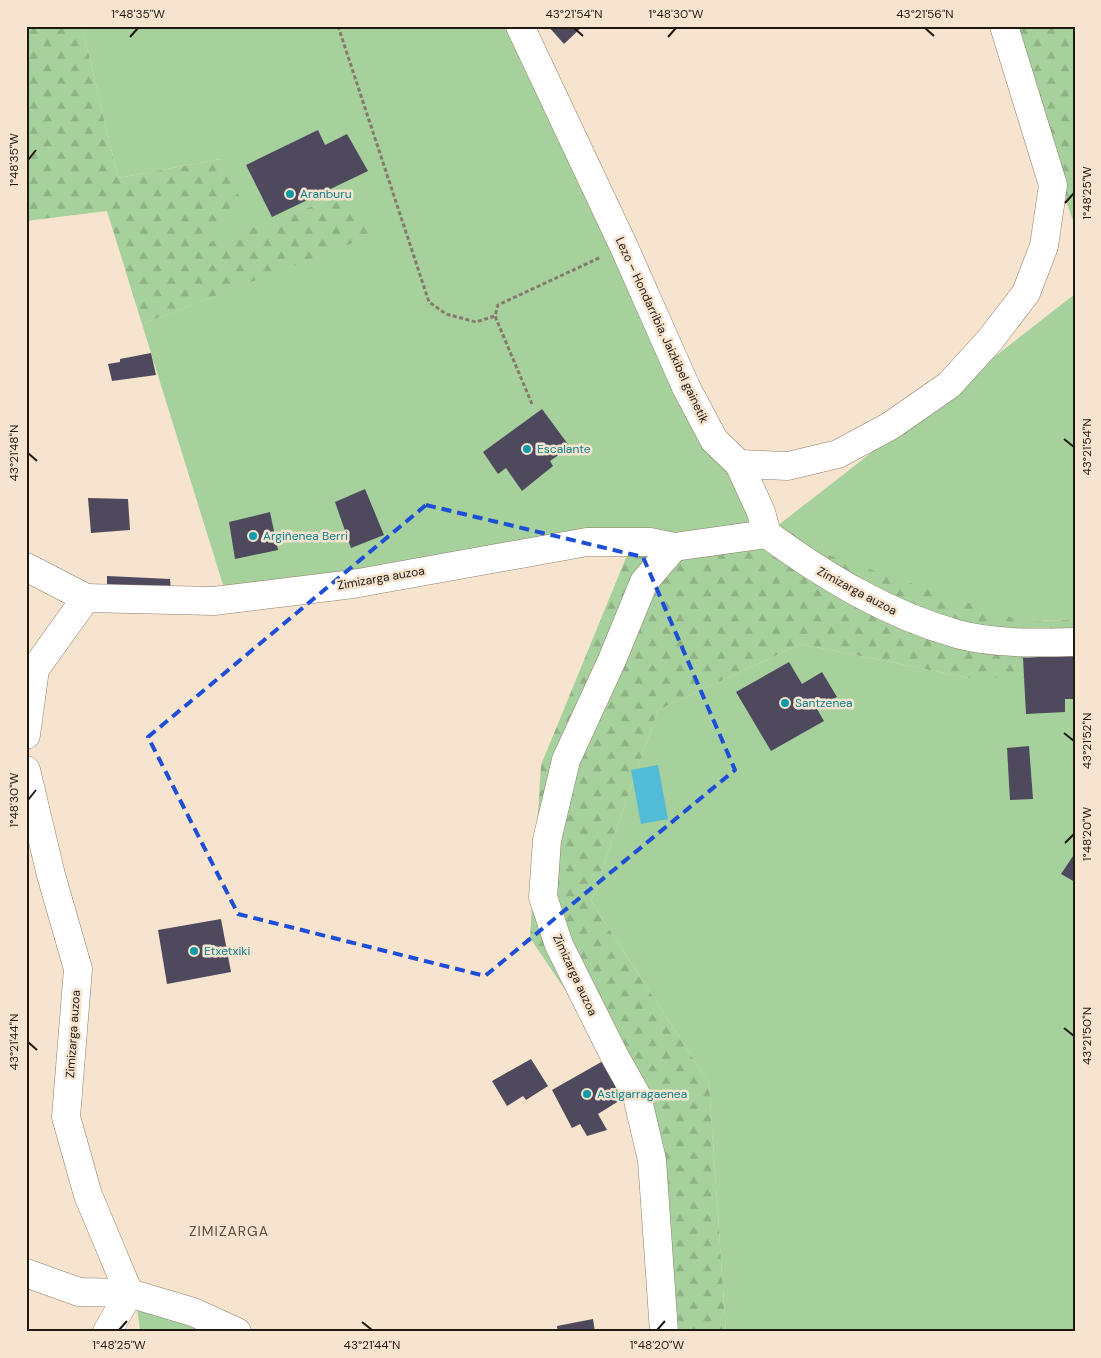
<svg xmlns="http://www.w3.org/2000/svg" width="1101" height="1358" viewBox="0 0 1101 1358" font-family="'DM Sans',sans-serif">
  <defs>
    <pattern id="forest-firs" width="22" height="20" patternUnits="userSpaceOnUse" patternTransform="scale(1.25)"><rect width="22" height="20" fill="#a6d09c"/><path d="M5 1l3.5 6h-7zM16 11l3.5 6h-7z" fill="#8fb285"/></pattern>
  </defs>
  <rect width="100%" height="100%" fill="#f6e4cf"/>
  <g fill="#a6d09c">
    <polygon points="82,26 530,26 767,534 1075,294 1075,620 1022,621 630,548 228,601 142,324 370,236 345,195 210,243 221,159 118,178"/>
    <polygon points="801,644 969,678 1075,678 1075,1332 726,1332 709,1083 591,901 658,710"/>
    <polygon points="137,1306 228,1332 140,1332"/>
  </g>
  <g fill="url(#forest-firs)">
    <polygon points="26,26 82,26 118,178 221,159 239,196 210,242 345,195 371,236 142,324 107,211 26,221"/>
    <polygon points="1003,26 1075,26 1075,226"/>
    <polygon points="767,534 1022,621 1075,620 1075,678 969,678 801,644 658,710 591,901 709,1083 726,1332 657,1332 637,1096 530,938 541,765 630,548"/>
  </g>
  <polygon fill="#52bbd7" points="658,765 668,819 641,824 631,770"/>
  <g fill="#4f495d">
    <polygon points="548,26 583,26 564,44"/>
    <polygon points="318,130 325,145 347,134 368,171 272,217 246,165"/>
    <polygon points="151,353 156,375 112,381 108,364 120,362 120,359"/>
    <polygon points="542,409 570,447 550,461 553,466 522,491 506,468 498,474 483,452"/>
    <polygon points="365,489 384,535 351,548 335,502"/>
    <polygon points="88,498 128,499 130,530 91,533"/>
    <polygon points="270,512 278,550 235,559 229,522"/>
    <polygon points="107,576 170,579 171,592 107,588"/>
    <polygon points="1073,655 1075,699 1065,699 1065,712 1026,714 1023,658"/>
    <polygon points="789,662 802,684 822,672 837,697 817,709 824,721 771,751 736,692"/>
    <polygon points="1029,746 1033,799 1010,800 1007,748"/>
    <polygon points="1075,853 1075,882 1061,874"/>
    <polygon points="221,919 231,972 167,984 158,930"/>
    <polygon points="531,1059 548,1086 526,1100 523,1096 507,1106 492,1081"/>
    <polygon points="603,1061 622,1099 598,1114 607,1130 587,1136 580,1124 572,1128 552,1090"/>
    <polygon points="593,1319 595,1332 558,1332 557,1326"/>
  </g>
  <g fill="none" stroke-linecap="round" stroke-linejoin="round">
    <g stroke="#8f7e6b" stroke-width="29">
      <g id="minor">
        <polyline points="520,26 624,247 686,387 714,440 739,464 788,466 838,454 890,426 949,385 990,340 1026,293 1044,246 1053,185 1004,26"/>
        <path d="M767,534C826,577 887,614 957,634C994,644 1037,643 1075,642"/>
        <polyline points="26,567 86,598"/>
        <polyline points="26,735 35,669 86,598 214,601 353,584 587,542 650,542 674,547 767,534 761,512 739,464"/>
        <polyline points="26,770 51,875 78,969 66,1117 88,1195 129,1293 107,1332"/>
        <polyline points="26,1273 79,1292 129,1293 193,1312 237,1332"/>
        <polyline points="664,1332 652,1160 637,1096 614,1055 559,945 543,897 547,840 566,760 612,660 644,582 674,547"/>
      </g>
    </g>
    <g stroke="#867a6c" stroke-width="3" stroke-dasharray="4 2.5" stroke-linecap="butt">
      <polyline points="338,26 429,302 446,314 476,322 495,316"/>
      <polyline points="532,404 495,316 498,305 601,257"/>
    </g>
    <use href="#minor" stroke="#fff" stroke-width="28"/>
  </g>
  <path fill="none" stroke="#1d4ed8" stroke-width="4" stroke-dasharray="10 6" stroke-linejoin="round" d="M426,505L643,557L735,770L485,976L238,914L148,737Z"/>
  <path fill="none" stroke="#201912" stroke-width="2" d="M574,28L583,36M925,28L934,36M130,37L138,28M668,37L676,28M28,160L36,150M1065,203L1074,193M1064,439L1074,447M28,453L37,461M1064,733L1074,741M28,800L36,790M1065,843L1074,834M1064,1028L1074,1036M28,1042L37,1050M362,1322L372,1330M119,1330L127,1321M657,1330L665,1321"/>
  <g fill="#0f9aa8" stroke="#f6e4cf" stroke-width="2">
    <circle cx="290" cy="194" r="5"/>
    <circle cx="527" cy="449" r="5"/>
    <circle cx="253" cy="536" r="5"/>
    <circle cx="785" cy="703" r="5"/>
    <circle cx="194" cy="951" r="5"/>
    <circle cx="587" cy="1094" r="5"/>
  </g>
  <g text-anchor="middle" stroke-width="5" stroke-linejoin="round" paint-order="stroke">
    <g font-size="12" fill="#0d838f" stroke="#f6e4cf" text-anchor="start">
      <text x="300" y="198">Aranburu</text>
      <text x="537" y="453">Escalante</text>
      <text x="263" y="540">Argiñenea Berri</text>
      <text x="795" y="707">Santzenea</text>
      <text x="204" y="955">Etxetxiki</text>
      <text x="597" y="1098">Astigarragaenea</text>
    </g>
    <g font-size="12" fill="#201912" stroke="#f6e4cf">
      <text transform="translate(662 330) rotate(65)" y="4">Lezo – Hondarribia, Jaizkibel gainetik</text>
      <text transform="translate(381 578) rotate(-10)" y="4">Zimizarga auzoa</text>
      <text transform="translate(857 591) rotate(28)" y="4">Zimizarga auzoa</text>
      <text transform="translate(575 975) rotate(65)" y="4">Zimizarga auzoa</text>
      <text transform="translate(73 1034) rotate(-86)" y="4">Zimizarga auzoa</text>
    </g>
    <g font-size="14" letter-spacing="1" fill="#5c4c3b" stroke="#f6e4cf">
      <text x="229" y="1236">ZIMIZARGA</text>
    </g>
  </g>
  <rect width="1101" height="1358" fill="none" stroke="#f6e4cf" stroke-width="55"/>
  <rect x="28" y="28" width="1046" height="1302" fill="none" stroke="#201912" stroke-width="2"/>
  <g font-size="12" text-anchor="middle" fill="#201912">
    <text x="138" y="18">1°48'35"W</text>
    <text x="574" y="18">43°21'54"N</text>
    <text x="676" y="18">1°48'30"W</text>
    <text x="925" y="18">43°21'56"N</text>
    <text transform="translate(14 160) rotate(-90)" y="4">1°48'35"W</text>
    <text transform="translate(1087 193) rotate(-90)" y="4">1°48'25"W</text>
    <text transform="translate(1087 447) rotate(-90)" y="4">43°21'54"N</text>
    <text transform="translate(14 453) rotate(-90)" y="4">43°21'48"N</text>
    <text transform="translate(1087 741) rotate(-90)" y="4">43°21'52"N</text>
    <text transform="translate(14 800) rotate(-90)" y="4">1°48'30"W</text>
    <text transform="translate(1087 834) rotate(-90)" y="4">1°48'20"W</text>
    <text transform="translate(1087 1036) rotate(-90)" y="4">43°21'50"N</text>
    <text transform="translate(14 1042) rotate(-90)" y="4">43°21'44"N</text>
    <text x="119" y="1349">1°48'25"W</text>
    <text x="372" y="1349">43°21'44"N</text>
    <text x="657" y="1349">1°48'20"W</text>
  </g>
</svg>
